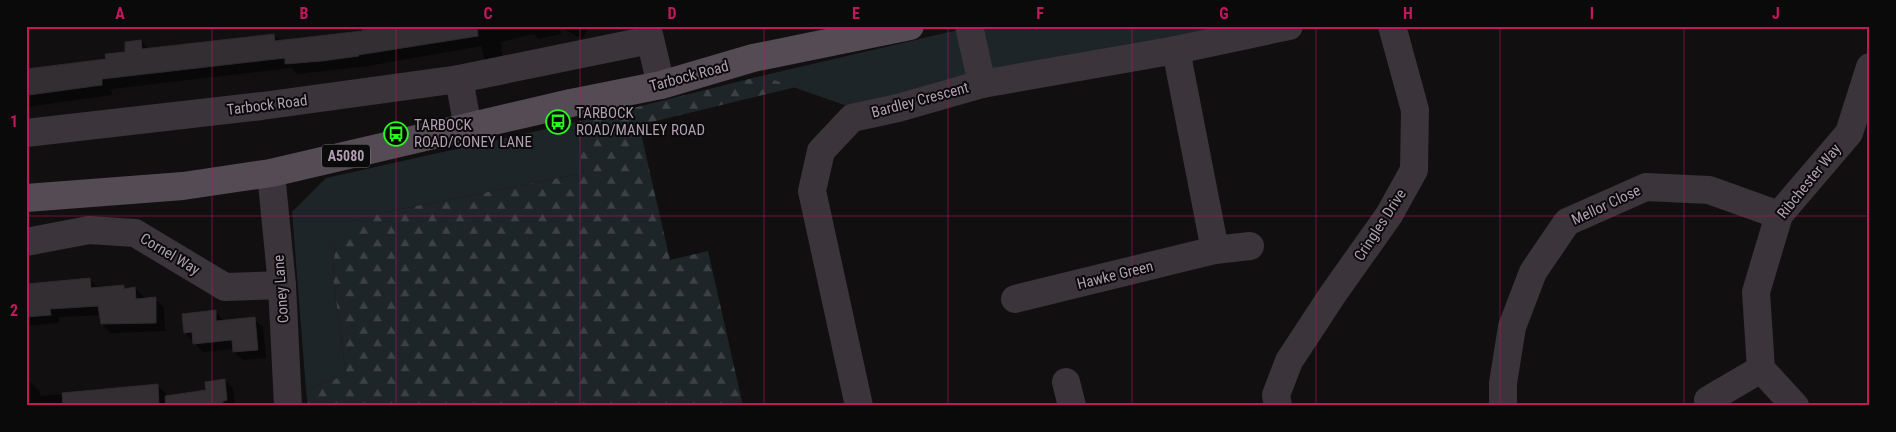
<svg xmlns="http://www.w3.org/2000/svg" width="1896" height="432" viewBox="0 0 1896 432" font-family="'Roboto Condensed',sans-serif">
  <defs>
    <pattern id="forest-firs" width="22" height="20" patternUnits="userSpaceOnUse" patternTransform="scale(1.25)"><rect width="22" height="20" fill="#1e2528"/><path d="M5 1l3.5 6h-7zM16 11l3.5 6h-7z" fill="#3c4145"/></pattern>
  </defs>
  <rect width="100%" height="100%" fill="#110f10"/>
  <g fill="#1e2528">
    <polygon points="975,26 1265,26 850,107 761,76"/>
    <polygon points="573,123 584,173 386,212 335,243 333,278 346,375 306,390 292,212 326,178"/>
  </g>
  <polygon fill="url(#forest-firs)" points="761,76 796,87 639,125 670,260 708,251 743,406 308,406 306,390 346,375 333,278 335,243 353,222 386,212 584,173 573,123"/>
  <g fill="#0007">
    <polygon points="396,26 589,26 582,39 560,27 561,34 538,39 534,34 501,42 503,66 494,68 484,58 481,46 368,66 332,70 297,74 291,68 111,89 112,95 26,107 26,71 108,60 127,53 141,41 149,50 274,35 280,41 364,32"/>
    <polygon points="90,279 99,289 123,286 127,290 135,288 144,297 144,300 155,299 164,307 165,331 111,333 102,324 101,315 59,317 59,323 26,326 26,286"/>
    <polygon points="215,311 224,321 254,319 263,327 266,358 243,360 234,352 234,349 203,352 185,333"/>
    <polygon points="225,380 233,389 235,406 193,406 207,391"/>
    <polygon points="26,382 30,382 39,390 40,396 158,386 166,394 167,406 26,406"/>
  </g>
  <g fill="#332e32" stroke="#2d292c">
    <polygon points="387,26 477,26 478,36 358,55 359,56 322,61 285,64 285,58 102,79 102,85 29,95 26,69 106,59 105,54 125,52 125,42 141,40 142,49 274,34 275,41 362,31 362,30"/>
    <polygon points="90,278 91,288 124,285 124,289 135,287 136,299 156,297 156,323 101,324 98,306 50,309 51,315 26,317 26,284"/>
    <polygon points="216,310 216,321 255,317 258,350 233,352 232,340 193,344 192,332 184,333 182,314"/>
    <polygon points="225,379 227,400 223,401 223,406 166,406 165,396 206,390 205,382"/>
    <polygon points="158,384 159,406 63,406 62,393"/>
  </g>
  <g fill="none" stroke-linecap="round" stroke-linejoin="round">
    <g stroke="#3b343a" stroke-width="28">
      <polyline points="647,26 661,85"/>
      <polyline points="969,26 982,84"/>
      <polyline points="1176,50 1215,250"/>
      <polyline points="459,79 650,40"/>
      <polyline points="26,133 262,106 459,79 468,128"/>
      <polyline points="271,173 282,285 288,406"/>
      <polyline points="26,242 89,230 135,233 225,287 282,285"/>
      <polyline points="1015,299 1215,250 1250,246"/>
      <polyline points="1066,382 1072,406"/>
      <polyline points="1708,400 1761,369"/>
      <polyline points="859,406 812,191 821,151 852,118 898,108 982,84 1176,50 1289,26"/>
      <polyline points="1278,406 1276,395 1289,361 1333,294 1389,215 1414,170 1415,110 1392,26"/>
      <polyline points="1503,406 1503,383 1512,327 1533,272 1567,222 1646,187 1709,190 1779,215"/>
      <polyline points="1795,406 1761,369 1756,292 1779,215 1849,133 1870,67"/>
    </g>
    <polyline stroke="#554b55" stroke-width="28" points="26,198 183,186 271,173 571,103 661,85 753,58 910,26"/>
  </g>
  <path fill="none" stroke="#c2185b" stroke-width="1" stroke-opacity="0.55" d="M212,26V406M396,26V406M580,26V406M764,26V406M948,26V406M1132,26V406M1316,26V406M1500,26V406M1684,26V406M26,216H1870"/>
  <defs>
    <g id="bus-ring" transform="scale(1.25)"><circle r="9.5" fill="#0b0a0b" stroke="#26ff18" stroke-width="1.5"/><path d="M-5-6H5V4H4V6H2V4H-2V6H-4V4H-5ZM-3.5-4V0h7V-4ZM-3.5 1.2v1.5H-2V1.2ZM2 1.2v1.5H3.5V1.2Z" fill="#26ff18"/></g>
  </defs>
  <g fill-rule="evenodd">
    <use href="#bus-ring" x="558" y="122"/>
    <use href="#bus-ring" x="396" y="134"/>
  </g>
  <g text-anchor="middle" stroke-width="4" stroke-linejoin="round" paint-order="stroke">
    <rect fill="#0b0a0b" stroke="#807281" stroke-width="1" x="322" y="144.5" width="48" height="23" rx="4"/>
    <g font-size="14" font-weight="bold" fill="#b29eb3">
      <text x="346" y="161">A5080</text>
    </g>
    <g font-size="15" fill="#b29eb3" stroke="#0b0a0b">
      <text transform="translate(689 76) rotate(-15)" y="5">Tarbock Road</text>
      <text transform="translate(920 100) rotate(-15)" y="5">Bardley Crescent</text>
      <text transform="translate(267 105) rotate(-7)" y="5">Tarbock Road</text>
      <text transform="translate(1809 181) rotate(-51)" y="5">Ribchester Way</text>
      <text transform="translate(1606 205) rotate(-25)" y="5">Mellor Close</text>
      <text transform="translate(1380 225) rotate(-57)" y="5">Cringles Drive</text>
      <text transform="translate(170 254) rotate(31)" y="5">Cornel Way</text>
      <text transform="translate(1115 275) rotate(-14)" y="5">Hawke Green</text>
      <text transform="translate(281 289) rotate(-94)" y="5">Coney Lane</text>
    </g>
    <g font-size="15" fill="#b29eb3" stroke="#0b0a0b" text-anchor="start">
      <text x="576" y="118">TARBOCK<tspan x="576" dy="17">ROAD/MANLEY ROAD</tspan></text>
      <text x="414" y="130">TARBOCK<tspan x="414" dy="17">ROAD/CONEY LANE</tspan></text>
    </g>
  </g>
  <rect width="1896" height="432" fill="none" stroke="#0b0a0b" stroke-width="55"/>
  <rect x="28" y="28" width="1840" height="376" fill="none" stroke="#c2185b" stroke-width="2"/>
  <g font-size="16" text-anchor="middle" font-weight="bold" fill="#c2185b">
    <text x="120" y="19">A</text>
    <text x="304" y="19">B</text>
    <text x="488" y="19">C</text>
    <text x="672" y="19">D</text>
    <text x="856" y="19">E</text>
    <text x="1040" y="19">F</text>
    <text x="1224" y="19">G</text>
    <text x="1408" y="19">H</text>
    <text x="1592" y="19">I</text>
    <text x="1776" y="19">J</text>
    <text x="14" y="127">1</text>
    <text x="14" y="316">2</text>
  </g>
</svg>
